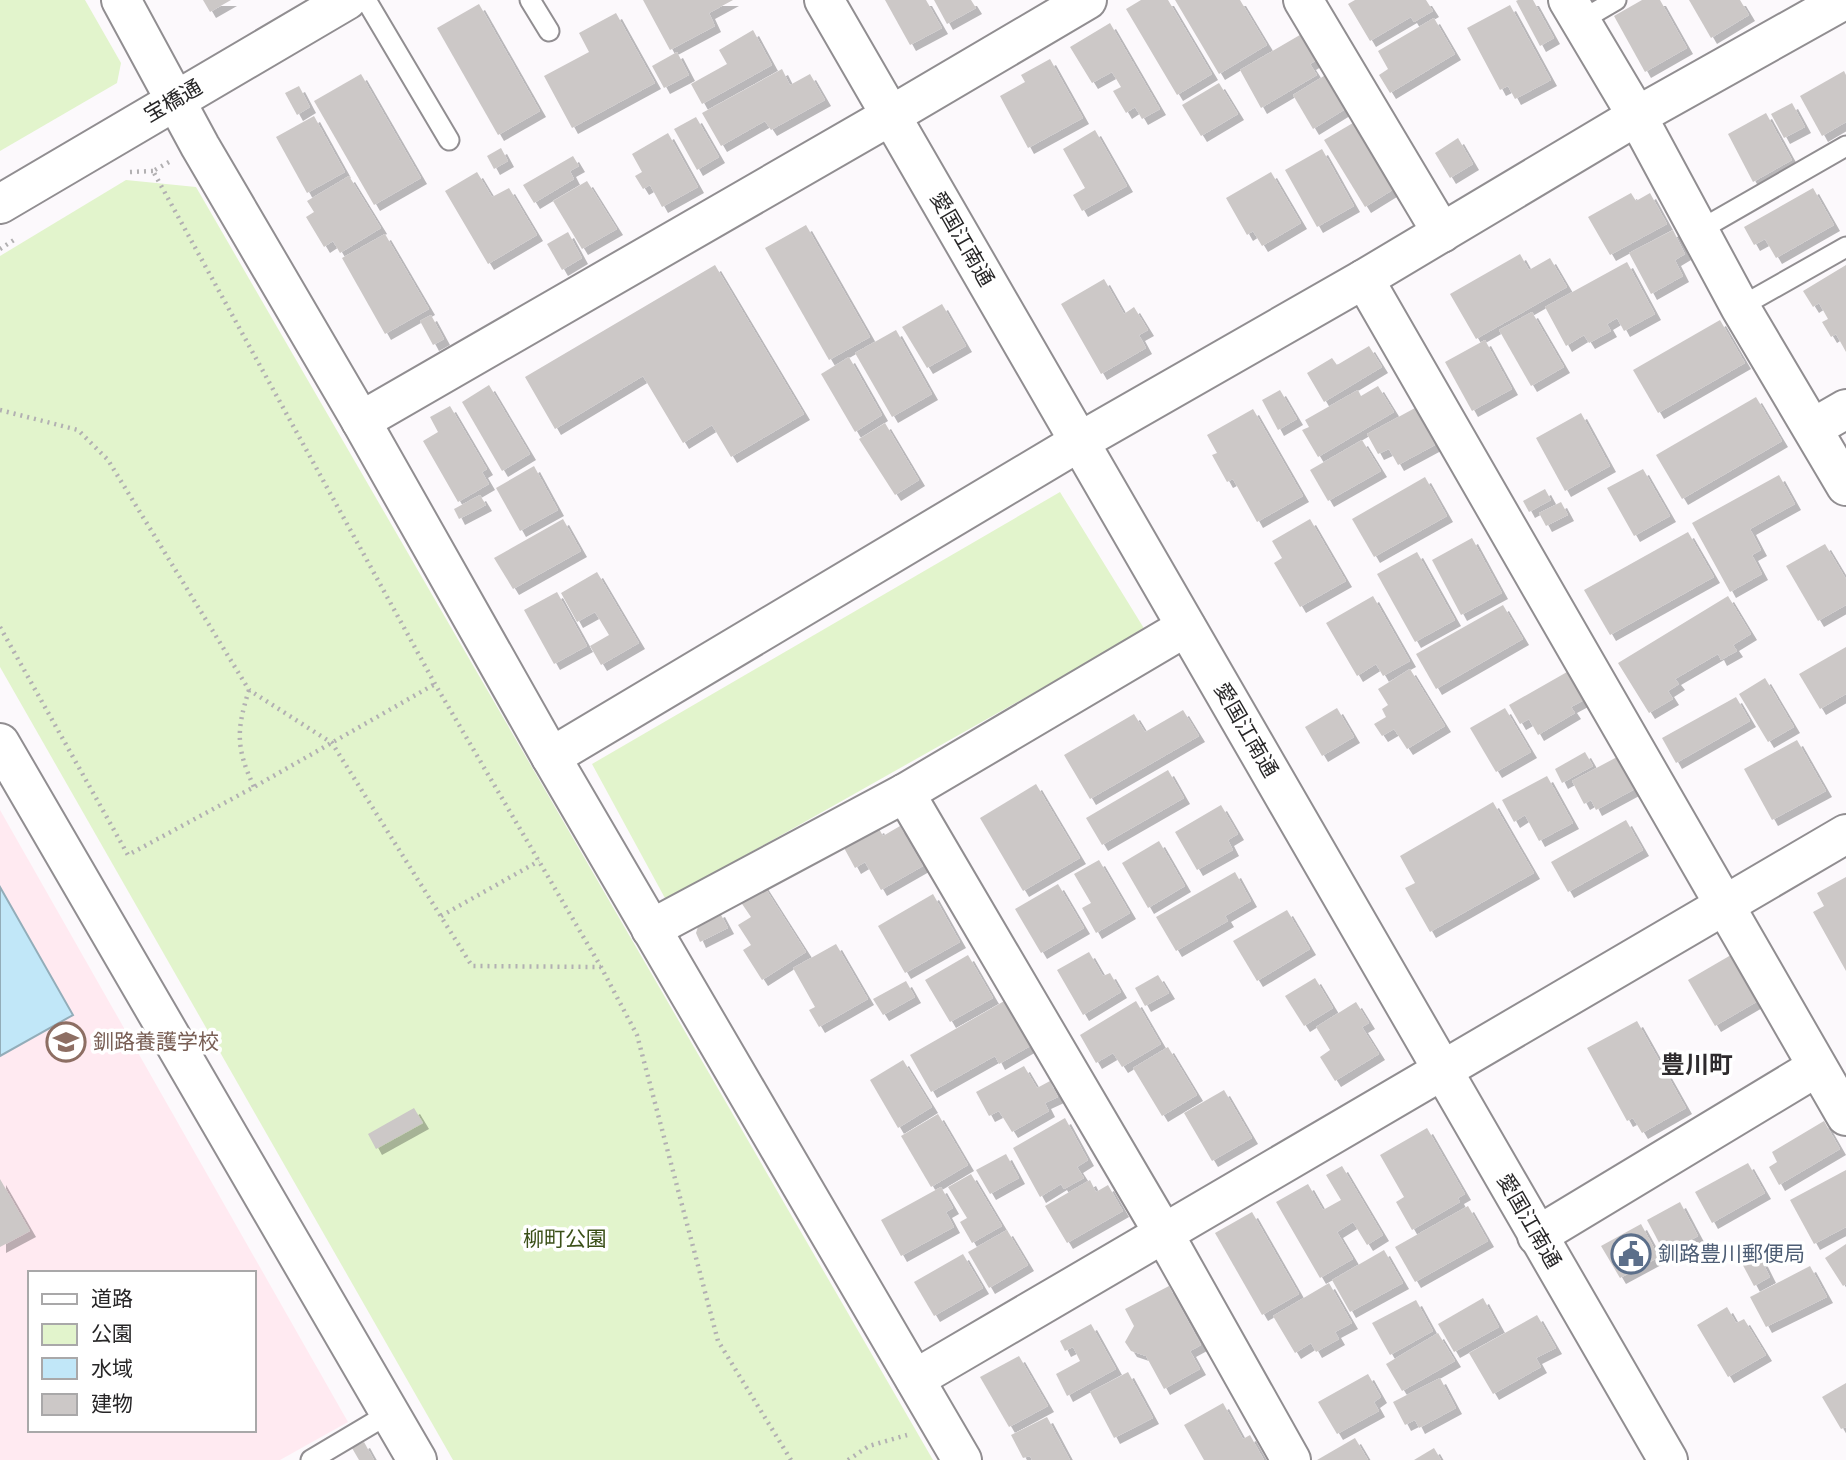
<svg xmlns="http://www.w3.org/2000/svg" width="1846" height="1460" viewBox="0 0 1846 1460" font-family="Cabin,'Noto Sans JP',sans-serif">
  <defs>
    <filter id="shadow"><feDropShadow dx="6" dy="6" stdDeviation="0" flood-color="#0004"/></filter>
  </defs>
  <rect width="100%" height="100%" fill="#fcf9fc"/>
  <path fill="#ffeaf1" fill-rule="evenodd" d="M0,810L348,1422L280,1460H0ZM30,1273H254V1430H30Z"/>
  <g fill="#e2f4cc">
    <polygon points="0,0 85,0 121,63 117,83 0,151"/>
    <polygon points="126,180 196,187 933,1460 453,1460 0,667 0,256"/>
    <polygon points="1060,492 1145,630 666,900 592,764"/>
  </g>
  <polygon fill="#c1e7f8" stroke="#93adb9" stroke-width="2" points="0,887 73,1015 0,1056"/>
  <g fill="#ccc8c7" filter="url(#shadow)">
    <polygon points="203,0 231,0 210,12"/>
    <polygon points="643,0 733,0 709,13 715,26 670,50"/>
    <polygon points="885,0 926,0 942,28 910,45"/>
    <polygon points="934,0 971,0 976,8 947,24"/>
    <polygon points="1141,0 1168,0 1212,74 1177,95 1126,9"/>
    <polygon points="1175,0 1240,0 1267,45 1219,74"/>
    <polygon points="1355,0 1426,0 1433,11 1414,22 1411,17 1370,41 1348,4"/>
    <polygon points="1518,0 1533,0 1554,38 1540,46 1516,1"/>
    <polygon points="1642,0 1660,0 1687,48 1645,72 1614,16"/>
    <polygon points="1689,0 1740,0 1749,15 1711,38"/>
    <polygon points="479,4 540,111 498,135 437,28"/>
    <polygon points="1510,5 1551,80 1515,99 1508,86 1500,90 1467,28"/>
    <polygon points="616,13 655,83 572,128 544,76 589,52 579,33"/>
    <polygon points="1434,18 1455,54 1390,93 1379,75 1388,69 1378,51"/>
    <polygon points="1110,23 1160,109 1142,119 1135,107 1126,113 1113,91 1121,87 1112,72 1092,83 1070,47"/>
    <polygon points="753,30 772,65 702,104 691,84 727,64 719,50"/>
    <polygon points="1305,32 1320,58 1310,64 1317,75 1261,108 1240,70"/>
    <polygon points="677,52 689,75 664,88 652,66"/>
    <polygon points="1050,59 1083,118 1028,148 1000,96 1025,82 1021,75"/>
    <polygon points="782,69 790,85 810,74 825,100 771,130 765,121 721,146 702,113"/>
    <polygon points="1332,71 1352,105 1313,129 1293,95"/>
    <polygon points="1844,71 1846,75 1846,122 1822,136 1800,96"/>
    <polygon points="361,74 421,178 374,205 314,101"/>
    <polygon points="1219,83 1238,114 1201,136 1182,105"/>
    <polygon points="299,86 310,107 297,115 285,93"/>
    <polygon points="1792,103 1805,127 1784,138 1771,114"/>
    <polygon points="1766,113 1792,160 1753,182 1728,134"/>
    <polygon points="314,116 345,172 307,193 276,137"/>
    <polygon points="696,117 719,157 697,170 674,129"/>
    <polygon points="1358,120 1399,186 1365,207 1324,140"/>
    <polygon points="1095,130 1127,186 1082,211 1073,195 1085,188 1063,149"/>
    <polygon points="668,133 698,187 662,207 650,185 643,189 635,176 642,172 632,154"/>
    <polygon points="1458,138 1473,164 1450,178 1435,153"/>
    <polygon points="501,148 508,161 494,169 487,156"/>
    <polygon points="1322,149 1354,206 1317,227 1285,170"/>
    <polygon points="573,156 579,166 570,171 574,179 534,203 523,185"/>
    <polygon points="477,172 492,197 509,188 537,235 488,264 445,191"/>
    <polygon points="1271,172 1301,223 1262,246 1253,231 1247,235 1226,198"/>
    <polygon points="349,176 381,228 340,253 333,241 324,247 306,217 314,212 307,201"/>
    <polygon points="587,181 617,229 582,249 553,201"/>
    <polygon points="1813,188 1834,225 1776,258 1765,239 1754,245 1744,227"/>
    <polygon points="1631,193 1636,201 1650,193 1667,224 1610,255 1588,217"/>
    <polygon points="806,225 870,337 829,360 765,248"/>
    <polygon points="1673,230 1685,254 1675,260 1683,276 1651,294 1629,253"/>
    <polygon points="568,232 582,258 562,270 547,244"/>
    <polygon points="385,234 429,309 385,334 342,258"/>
    <polygon points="1520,254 1529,270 1550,258 1567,287 1476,339 1450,294"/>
    <polygon points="1627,262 1655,314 1624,331 1617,318 1607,324 1611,331 1589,343 1584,335 1566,346 1545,307"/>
    <polygon points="715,265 804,414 731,457 712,425 683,443 643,376 555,429 525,377"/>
    <polygon points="1846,265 1846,352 1836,334 1831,337 1822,322 1828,319 1819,303 1813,307 1803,291"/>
    <polygon points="1104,279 1124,314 1134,307 1148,330 1139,335 1146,348 1101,374 1061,304"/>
    <polygon points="942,304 966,346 927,368 902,327"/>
    <polygon points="1532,312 1564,367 1531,386 1499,330"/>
    <polygon points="431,315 444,339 433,345 420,321"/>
    <polygon points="1720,320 1745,363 1658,413 1633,370"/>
    <polygon points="896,330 932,394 892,417 855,353"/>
    <polygon points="1485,340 1512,389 1472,411 1445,362"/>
    <polygon points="1369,346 1382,367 1324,402 1307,373 1332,358 1337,365"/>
    <polygon points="849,357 882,415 855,432 821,374"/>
    <polygon points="489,385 530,454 502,471 462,402"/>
    <polygon points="1378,386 1394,412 1318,457 1302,430 1309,427 1305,420 1358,390 1361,396"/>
    <polygon points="1280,390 1297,419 1278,430 1262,400"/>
    <polygon points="1756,397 1782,441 1682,499 1656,455"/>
    <polygon points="450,406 487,469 482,472 489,484 458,502 423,441 438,432 430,417"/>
    <polygon points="1415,408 1435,445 1398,465 1389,449 1378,454 1367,434"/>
    <polygon points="1253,409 1303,496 1257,522 1233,479 1227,482 1212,455 1217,453 1207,435"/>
    <polygon points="1581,413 1610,466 1565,491 1536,438"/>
    <polygon points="885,423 919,480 895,495 859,439"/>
    <polygon points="1362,440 1381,471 1328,501 1310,470"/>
    <polygon points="534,466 558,510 520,531 496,488"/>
    <polygon points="1643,469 1670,516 1634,536 1607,488"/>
    <polygon points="1779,475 1795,504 1750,529 1761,550 1752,555 1762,574 1730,592 1692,523"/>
    <polygon points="1425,477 1447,516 1374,557 1352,519"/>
    <polygon points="1545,489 1551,500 1529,512 1523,501"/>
    <polygon points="480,495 486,505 459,519 454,509"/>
    <polygon points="1561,502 1568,515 1546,526 1539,513"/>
    <polygon points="563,519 581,551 513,589 494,558"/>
    <polygon points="1310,519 1346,581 1300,607 1274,563 1282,558 1272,541"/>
    <polygon points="1688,532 1714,577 1610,635 1584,590"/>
    <polygon points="1472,538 1502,593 1461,615 1432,560"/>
    <polygon points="1825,544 1846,579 1846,605 1818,621 1786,566"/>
    <polygon points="1417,552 1455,620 1415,642 1377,574"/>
    <polygon points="597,572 639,643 601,665 590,646 609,635 595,612 577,622 561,593"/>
    <polygon points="557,592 587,646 554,664 524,610"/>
    <polygon points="1373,596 1410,661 1383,676 1376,664 1357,676 1326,623"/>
    <polygon points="1728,596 1751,634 1733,645 1737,651 1721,660 1718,654 1675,679 1679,684 1668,691 1673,699 1649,713 1618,663"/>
    <polygon points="1503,605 1523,639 1436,689 1416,654"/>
    <polygon points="1846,647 1846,694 1820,709 1799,674"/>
    <polygon points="1410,669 1445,726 1407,749 1394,729 1382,736 1374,724 1386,717 1382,709 1388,705 1378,689"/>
    <polygon points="1567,672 1584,700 1571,707 1575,713 1538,735 1529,719 1520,724 1509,705"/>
    <polygon points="1765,678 1794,727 1768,742 1739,694"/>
    <polygon points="1736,697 1750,721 1676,763 1662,738"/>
    <polygon points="1337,708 1354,737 1322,756 1305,727"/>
    <polygon points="1505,708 1531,752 1496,772 1470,728"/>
    <polygon points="1183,710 1199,736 1090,799 1064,755 1134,714 1145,732"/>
    <polygon points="1797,740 1826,791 1772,820 1744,769"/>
    <polygon points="1585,752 1593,766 1562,783 1555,769"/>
    <polygon points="1617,757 1635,789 1596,810 1591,800 1584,804 1572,781"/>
    <polygon points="1168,770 1184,798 1102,845 1086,818"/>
    <polygon points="1547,776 1573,823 1539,841 1525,815 1514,822 1502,800"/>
    <polygon points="1036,784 1080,858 1023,891 980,818"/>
    <polygon points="1493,802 1534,873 1430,932 1405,888 1415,883 1400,856"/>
    <polygon points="1221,805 1238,834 1228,840 1233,850 1197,870 1175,832"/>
    <polygon points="1626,820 1643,850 1568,892 1551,862"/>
    <polygon points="900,826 923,866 881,890 865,862 855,868 843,846 878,827 883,836"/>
    <polygon points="1159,841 1185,886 1148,908 1122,863"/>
    <polygon points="1099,860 1130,913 1096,933 1082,908 1091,903 1074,874"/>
    <polygon points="1235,872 1251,901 1225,916 1228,921 1176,951 1156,917"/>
    <polygon points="1846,877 1846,971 1813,912 1824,906 1817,893"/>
    <polygon points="762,883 806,952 762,980 743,950 751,945 738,925 751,917 738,898"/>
    <polygon points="1058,884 1084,928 1041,953 1015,909"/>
    <polygon points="933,894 960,942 905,973 878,926"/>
    <polygon points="1287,910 1310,949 1257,981 1233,941"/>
    <polygon points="719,911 728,928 700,942 696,933 700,920"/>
    <polygon points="836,944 868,999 819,1027 809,1010 815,1007 793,968"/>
    <polygon points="1089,952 1103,976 1110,973 1121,992 1083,1015 1057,970"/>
    <polygon points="968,955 993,998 950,1022 925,980"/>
    <polygon points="1731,955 1758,1001 1715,1026 1688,980"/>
    <polygon points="1158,975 1169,993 1145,1006 1135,988"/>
    <polygon points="1315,978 1333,1008 1304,1026 1285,996"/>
    <polygon points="906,981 915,997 883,1015 873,999"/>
    <polygon points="1006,1000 1032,1045 999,1064 995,1056 931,1092 910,1055"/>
    <polygon points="1136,1001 1161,1044 1122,1067 1113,1053 1096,1063 1080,1035"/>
    <polygon points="1356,1002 1369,1023 1362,1027 1379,1054 1335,1081 1320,1057 1330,1050 1316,1027"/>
    <polygon points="1637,1021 1686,1108 1642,1133 1633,1118 1627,1121 1587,1048"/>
    <polygon points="1168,1047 1197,1095 1162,1116 1133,1068"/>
    <polygon points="903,1060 932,1107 898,1128 870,1080"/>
    <polygon points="1024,1066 1037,1088 1050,1081 1058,1097 1045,1103 1049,1111 1012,1132 999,1111 989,1116 976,1092"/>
    <polygon points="1224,1090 1252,1138 1212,1161 1184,1113"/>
    <polygon points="414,1108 423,1123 376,1149 368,1134"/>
    <polygon points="938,1114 968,1165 931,1187 901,1136"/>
    <polygon points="1065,1118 1088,1160 1077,1167 1084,1178 1064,1189 1061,1184 1040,1197 1013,1148"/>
    <polygon points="1824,1121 1840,1149 1779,1185 1769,1167 1777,1162 1772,1152"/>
    <polygon points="1427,1128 1465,1194 1458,1198 1460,1202 1412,1230 1396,1202 1404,1197 1380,1155"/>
    <polygon points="1006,1154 1019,1178 990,1194 976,1170"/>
    <polygon points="1748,1163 1765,1193 1712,1223 1695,1192"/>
    <polygon points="1342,1166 1383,1235 1367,1245 1353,1222 1337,1232 1353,1259 1320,1278 1276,1202 1308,1184 1323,1210 1341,1200 1326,1175"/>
    <polygon points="1846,1170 1846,1227 1814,1244 1790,1200"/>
    <polygon points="971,1174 1002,1226 972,1243 960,1222 967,1218 948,1187"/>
    <polygon points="0,1179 30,1231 0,1247"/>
    <polygon points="1090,1180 1096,1192 1108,1185 1123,1211 1067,1243 1045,1206"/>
    <polygon points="941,1187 953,1208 946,1212 954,1227 901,1256 881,1220"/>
    <polygon points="1680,1202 1698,1236 1665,1254 1647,1220"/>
    <polygon points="1468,1206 1488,1241 1415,1282 1395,1247"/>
    <polygon points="1252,1212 1299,1294 1262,1315 1215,1233"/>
    <polygon points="1641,1224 1659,1257 1620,1278 1601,1246"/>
    <polygon points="1007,1230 1028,1265 989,1288 968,1252"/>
    <polygon points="1846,1244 1846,1284 1843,1286 1825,1258"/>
    <polygon points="1755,1247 1770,1277 1754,1286 1738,1256"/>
    <polygon points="1384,1250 1403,1283 1350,1312 1332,1280"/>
    <polygon points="963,1254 983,1288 934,1316 914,1282"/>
    <polygon points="1810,1266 1827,1297 1766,1327 1750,1297"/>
    <polygon points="1329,1283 1352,1323 1335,1332 1339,1339 1316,1352 1311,1343 1295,1353 1273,1316"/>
    <polygon points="1169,1286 1201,1345 1190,1351 1200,1369 1164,1389 1146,1356 1131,1351 1125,1342 1134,1326 1125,1309"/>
    <polygon points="1483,1298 1499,1327 1454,1352 1438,1324"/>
    <polygon points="1416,1300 1433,1331 1390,1355 1372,1323"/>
    <polygon points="1727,1307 1736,1323 1744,1319 1766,1355 1728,1377 1697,1325"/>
    <polygon points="1537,1315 1556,1348 1536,1358 1541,1367 1493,1394 1469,1353"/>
    <polygon points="1091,1324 1116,1369 1067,1396 1056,1374 1080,1361 1073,1347 1065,1351 1060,1341"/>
    <polygon points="1438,1333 1455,1361 1402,1391 1386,1364"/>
    <polygon points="1019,1356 1048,1406 1009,1427 980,1377"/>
    <polygon points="1128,1372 1153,1418 1114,1438 1090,1392"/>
    <polygon points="1368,1374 1381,1397 1374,1402 1379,1411 1337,1434 1318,1402"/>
    <polygon points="1440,1378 1456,1408 1419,1428 1415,1420 1405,1425 1393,1402"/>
    <polygon points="1846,1383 1846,1427 1841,1429 1822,1397"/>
    <polygon points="1223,1403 1243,1439 1250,1435 1264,1460 1204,1460 1184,1425"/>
    <polygon points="1047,1417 1070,1460 1032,1460 1030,1456 1023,1458 1011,1435"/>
    <polygon points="1355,1438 1368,1460 1317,1460"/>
    <polygon points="364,1442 374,1460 359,1460 352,1448"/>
    <polygon points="1434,1448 1441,1460 1414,1460"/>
  </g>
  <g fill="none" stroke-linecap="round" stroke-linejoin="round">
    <g stroke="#918e91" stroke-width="23">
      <g id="service">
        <polyline points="366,0 449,140"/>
        <polyline points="530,0 549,31"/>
        <polyline points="1580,21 1616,0"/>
        <polyline points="1698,231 1846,146"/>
        <polyline points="1740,307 1846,247"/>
        <polyline points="311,1460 390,1413"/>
      </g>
    </g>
    <g stroke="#918e91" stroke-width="42">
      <g id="minor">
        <polyline points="121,0 200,146 361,421 551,757 962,1460"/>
        <polyline points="824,0 1668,1460"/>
        <polyline points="1303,0 1442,233"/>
        <polyline points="1568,0 1637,116 1740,307 1846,486"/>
        <polyline points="1364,279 1846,1116"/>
        <polyline points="361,421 890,116 1087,0"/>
        <polyline points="1813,428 1846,409"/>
        <polyline points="551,757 1079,442 1364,279 1637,116 1844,0"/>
        <polyline points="905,793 1164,1234 1291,1460"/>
        <polyline points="651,929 905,793 1186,627"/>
        <polyline points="1537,1236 1817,1067"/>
        <polyline points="915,1379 1846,834"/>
      </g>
    </g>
    <g stroke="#918e91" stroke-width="42">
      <g id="tertiary">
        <polyline points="0,204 347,0"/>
        <polyline points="0,743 417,1460"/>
      </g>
    </g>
    <g stroke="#b2b0b2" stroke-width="4.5" stroke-dasharray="2 5" stroke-linecap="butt">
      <polyline points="169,162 153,171 435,684 601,967 637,1035 718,1341 791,1460"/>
      <polyline points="130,172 153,171"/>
      <polyline points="0,249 17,238"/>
      <polyline points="0,410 78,430 108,460 249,690 332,743 472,966 601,967"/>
      <polyline points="0,627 128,855 254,787 435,684"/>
      <path d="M249,690C236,731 236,748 254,787"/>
      <polyline points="441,916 539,861"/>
      <polyline points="848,1460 869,1446 907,1435"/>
    </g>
    <use href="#service" stroke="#fff" stroke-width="19"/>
    <use href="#minor" stroke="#fff" stroke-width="38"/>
    <use href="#tertiary" stroke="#fff" stroke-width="38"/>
  </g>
  <defs>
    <g id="school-ring" transform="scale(2.0125)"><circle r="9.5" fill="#fff" stroke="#8d6e63" stroke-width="1.5"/><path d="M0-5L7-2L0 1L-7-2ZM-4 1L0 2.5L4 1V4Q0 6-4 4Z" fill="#8d6e63"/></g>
    <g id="civic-ring" transform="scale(2.0125)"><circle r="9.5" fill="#fff" stroke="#5c6f8a" stroke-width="1.5"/><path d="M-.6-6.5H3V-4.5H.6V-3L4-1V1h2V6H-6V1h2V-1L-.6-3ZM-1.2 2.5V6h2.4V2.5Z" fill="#5c6f8a"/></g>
  </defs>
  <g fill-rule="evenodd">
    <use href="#school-ring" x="66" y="1042"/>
    <use href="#civic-ring" x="1631" y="1254"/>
  </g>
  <g text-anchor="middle" stroke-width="7" stroke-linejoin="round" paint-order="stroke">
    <g font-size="21" fill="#272627" stroke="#fff">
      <text transform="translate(173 101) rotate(-30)" y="7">宝橋通</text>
      <text transform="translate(962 239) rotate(60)" y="7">愛国江南通</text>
      <text transform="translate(1246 730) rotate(60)" y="7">愛国江南通</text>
      <text transform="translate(1529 1221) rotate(60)" y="7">愛国江南通</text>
    </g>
    <g font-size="21" fill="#785e54" stroke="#fff" text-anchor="start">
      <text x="93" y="1049">釧路養護学校</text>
    </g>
    <g font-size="21" fill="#3a4f17" stroke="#fff">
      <text x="565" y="1246">柳町公園</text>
    </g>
    <g font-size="21" fill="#4e5e75" stroke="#fff" text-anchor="start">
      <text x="1658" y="1261">釧路豊川郵便局</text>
    </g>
    <g font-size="24" font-weight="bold" fill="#2e2b2d" stroke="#fff">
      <text x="1697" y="1073">豊川町</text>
    </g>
  </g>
  <rect x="28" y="1271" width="228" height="161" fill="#ffffff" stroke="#a9a8a9" stroke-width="2"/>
  <rect x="42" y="1294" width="35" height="10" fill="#ffffff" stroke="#a9a8a9" stroke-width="2"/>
  <text x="91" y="1306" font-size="21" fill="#272627">道路</text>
  <rect x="42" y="1324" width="35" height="21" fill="#e2f4cc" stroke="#a9a8a9" stroke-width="2"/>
  <text x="91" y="1341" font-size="21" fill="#272627">公園</text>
  <rect x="42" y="1358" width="35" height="21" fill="#c1e7f8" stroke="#a9a8a9" stroke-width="2"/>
  <text x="91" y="1376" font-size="21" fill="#272627">水域</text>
  <rect x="42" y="1394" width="35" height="21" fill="#ccc8c7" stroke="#a9a8a9" stroke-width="2"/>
  <text x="91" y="1411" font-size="21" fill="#272627">建物</text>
</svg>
